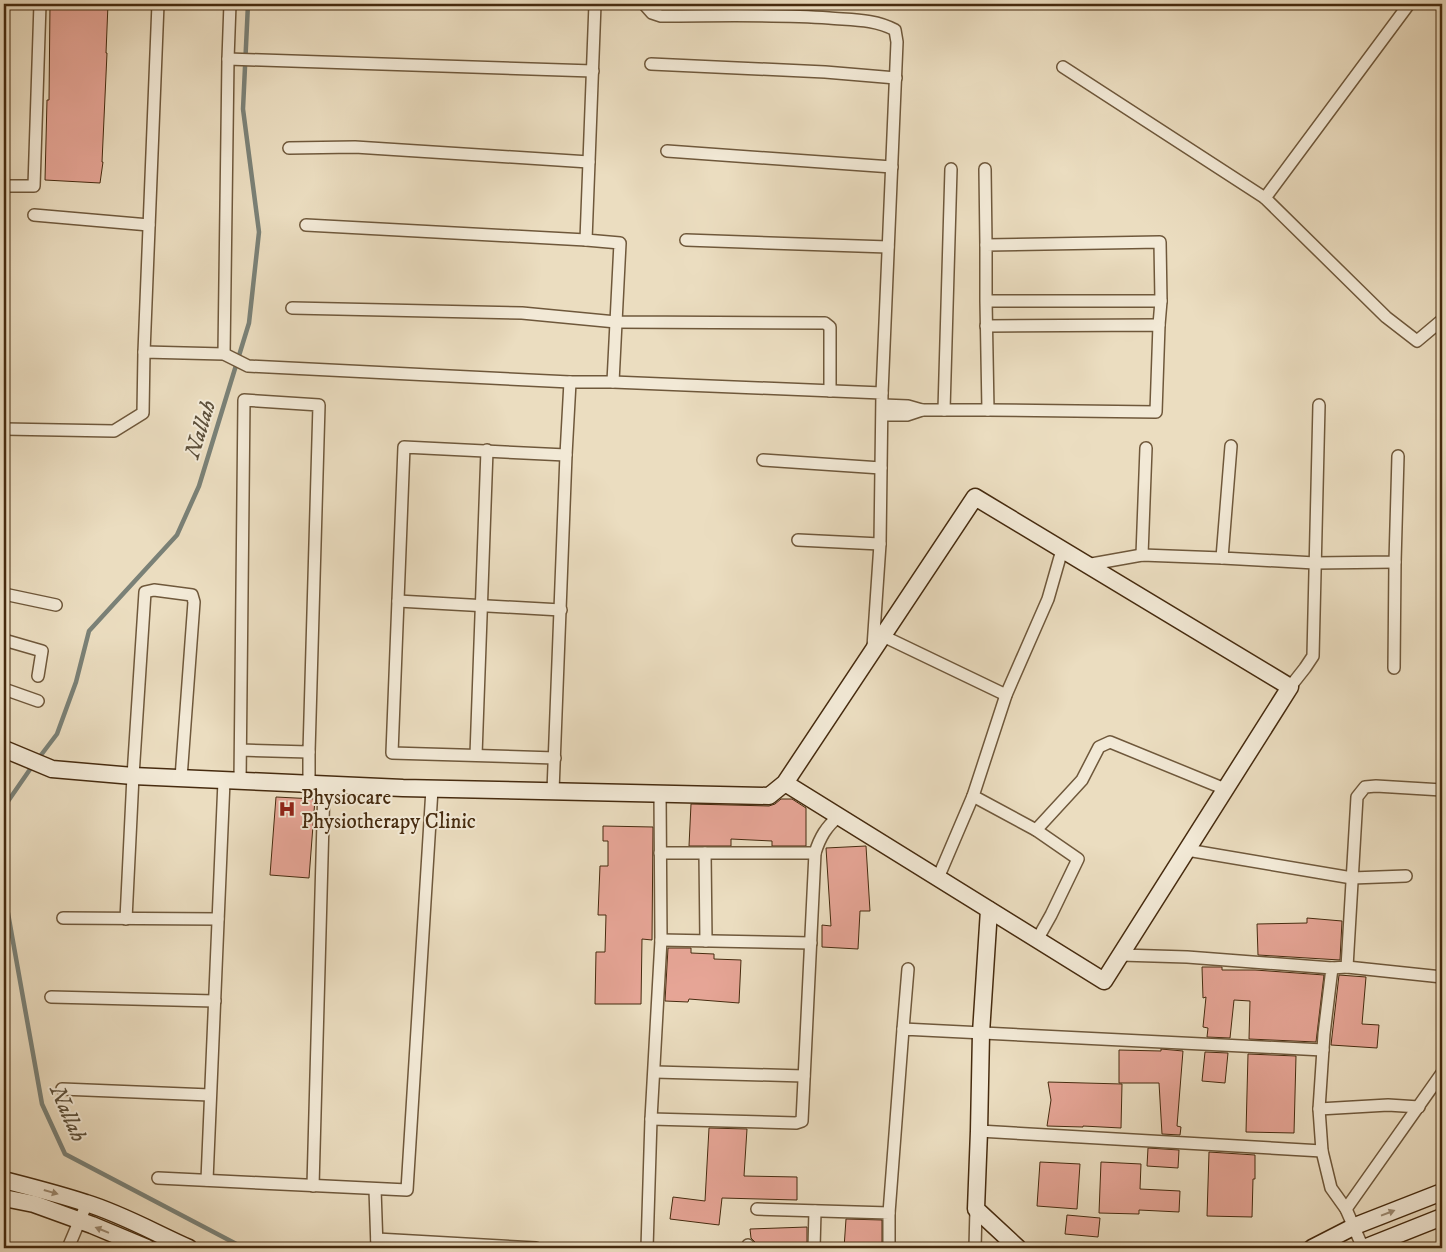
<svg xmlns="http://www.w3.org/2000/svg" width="1446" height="1252" viewBox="0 0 1446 1252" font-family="'IM FELL DW Pica',serif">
  <rect width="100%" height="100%" fill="#ebddc0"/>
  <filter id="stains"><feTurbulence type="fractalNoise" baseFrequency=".004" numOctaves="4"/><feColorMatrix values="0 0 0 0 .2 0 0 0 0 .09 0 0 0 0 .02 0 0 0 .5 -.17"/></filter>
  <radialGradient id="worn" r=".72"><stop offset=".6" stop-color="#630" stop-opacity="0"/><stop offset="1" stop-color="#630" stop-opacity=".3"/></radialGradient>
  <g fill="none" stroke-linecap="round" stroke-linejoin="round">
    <g stroke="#7a8177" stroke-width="4.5">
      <polyline points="38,759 57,734 76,682 89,631 177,535 199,486 249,323 259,232 243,109 248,4"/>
      <polyline points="4,807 33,765"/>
      <polyline points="4,891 42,1104 65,1154 244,1248"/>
    </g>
  </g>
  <g fill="#e6a596" stroke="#462b0f">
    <polygon points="50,4 108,4 106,53 107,53 102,162 103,162 100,183 45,180 47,100 49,100"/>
    <polygon points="276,797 315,799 309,878 270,875"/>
    <polygon points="781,799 792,799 806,808 806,846 772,846 772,841 731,839 731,846 689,846 691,804 769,806 775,804"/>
    <polygon points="603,826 653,827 652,940 642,939 641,1004 595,1004 596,952 605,952 606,915 598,915 600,866 608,866 608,841 603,841"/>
    <polygon points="866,846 870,911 860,911 858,949 822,947 822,925 831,926 826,848"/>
    <polygon points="1307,918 1342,921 1340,960 1258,955 1257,924 1307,923"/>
    <polygon points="668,948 691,948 691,953 714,954 714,959 741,960 739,1003 689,999 688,1002 665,1001"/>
    <polygon points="1202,967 1222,967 1222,970 1255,970 1324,975 1316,1042 1249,1039 1250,1001 1234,1000 1230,1038 1207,1037 1208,1028 1203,1027 1206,997 1203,998"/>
    <polygon points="1339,975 1366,977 1362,1024 1379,1025 1377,1048 1331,1045"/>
    <polygon points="1161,1049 1183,1051 1177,1126 1181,1127 1180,1135 1162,1134 1159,1083 1119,1083 1119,1050 1161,1051"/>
    <polygon points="1205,1052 1228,1053 1225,1083 1202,1081"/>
    <polygon points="1248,1054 1296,1056 1294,1133 1246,1132"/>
    <polygon points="1048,1082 1122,1084 1121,1128 1083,1126 1083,1127 1047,1126 1051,1100"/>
    <polygon points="709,1128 747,1129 744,1176 797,1177 797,1200 722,1198 719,1225 670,1219 673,1197 705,1201"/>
    <polygon points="1148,1148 1179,1150 1178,1168 1147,1166"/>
    <polygon points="1209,1152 1255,1155 1255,1179 1253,1179 1252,1217 1207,1216"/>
    <polygon points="1040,1162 1080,1164 1077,1209 1037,1206"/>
    <polygon points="1101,1162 1141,1164 1140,1189 1180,1191 1179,1212 1139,1210 1139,1214 1099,1213"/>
    <polygon points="1067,1215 1100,1218 1098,1237 1065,1234"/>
    <polygon points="846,1219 882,1220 882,1248 844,1248"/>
    <polygon points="807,1227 807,1248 755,1248 755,1242 751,1238 750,1229"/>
  </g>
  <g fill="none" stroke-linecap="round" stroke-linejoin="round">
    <g stroke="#6f583b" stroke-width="14">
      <g id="street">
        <polyline points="595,4 586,240 620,243 613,382"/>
        <path d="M644,4L652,13L661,16C717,16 773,14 829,18C852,20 875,19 895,30L897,42L882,393"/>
        <polyline points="228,59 593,71"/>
        <polyline points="651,64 825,72 896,78"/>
        <polyline points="1063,67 1265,198 1386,317 1417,341 1442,320"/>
        <polyline points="289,148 355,147 589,162"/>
        <polyline points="667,151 892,167"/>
        <polyline points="985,169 986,245"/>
        <polyline points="4,186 34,186 40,4"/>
        <polyline points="1265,198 1409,4"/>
        <polyline points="34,215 149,225"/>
        <polyline points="306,225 586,240"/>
        <polyline points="686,240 888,247"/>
        <polyline points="986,301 1161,301 1160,242 986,245 986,301 988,410"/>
        <polyline points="292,308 522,313 616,322 825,323 830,327 830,391"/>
        <polyline points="1159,325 1161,301"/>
        <polyline points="144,352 158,4"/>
        <polyline points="224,354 228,59 230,4"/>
        <polyline points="883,405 908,406 922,410 988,410 1156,412 1159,325 986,326"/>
        <polyline points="944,410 951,169"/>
        <polyline points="883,415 907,415 922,410"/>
        <polyline points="4,429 114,431 143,413 144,352 224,354 248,366 570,382 613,382 882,393 880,544 873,647"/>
        <polyline points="1231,446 1222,558 1315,563 1395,562 1398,456"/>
        <polyline points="763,460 881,468"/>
        <polyline points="798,540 880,544"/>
        <polyline points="1062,550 1048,599 1006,695 973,796 1036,830 1082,780 1099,747 1110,742 1225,789"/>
        <polyline points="1142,555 1146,448"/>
        <polyline points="1086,565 1142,555 1222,558"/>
        <polyline points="4,594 56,605"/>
        <polyline points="398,601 561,610"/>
        <polyline points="883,636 1006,695"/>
        <polyline points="4,640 42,651 38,676"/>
        <polyline points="1394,668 1395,562"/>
        <polyline points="1290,687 1305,668 1313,656 1319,405"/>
        <polyline points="4,689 38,701"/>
        <polyline points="476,755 487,450"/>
        <polyline points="555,758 392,753 404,447 566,455"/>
        <polyline points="240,782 244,400 319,405 309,752 241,750"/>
        <polyline points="309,785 309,752"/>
        <polyline points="553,791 566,455 570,382"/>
        <polyline points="1036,830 1078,859 1051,915 1037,940"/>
        <polyline points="1187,850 1352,878 1406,876"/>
        <polyline points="705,853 706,941"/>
        <path d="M815,853C820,837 826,827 839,816"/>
        <polyline points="938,878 973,796"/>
        <polyline points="63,918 218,919"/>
        <polyline points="126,919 133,776 145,592 154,590 192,595 194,602 181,778"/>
        <polyline points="661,940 811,943"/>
        <polyline points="1121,955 1187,957 1332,968 1324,1034 1319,1109 1322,1151 1331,1188 1346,1209 1363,1248"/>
        <polyline points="1347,967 1442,977"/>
        <polyline points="1332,968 1347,967 1357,797 1365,787 1376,786 1442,790"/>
        <polyline points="51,997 215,1001"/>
        <polyline points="903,1029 908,969"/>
        <polyline points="655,1072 804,1076"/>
        <polyline points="62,1089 210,1095"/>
        <polyline points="1319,1109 1388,1105 1419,1107"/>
        <polyline points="651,1119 796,1123 802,1121 815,853 660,853"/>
        <polyline points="979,1131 1322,1151"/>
        <polyline points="158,1178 407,1190 432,789"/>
        <polyline points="207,1180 224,781"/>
        <polyline points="313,1186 324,785"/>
        <polyline points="375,1189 377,1248"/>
        <polyline points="757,1209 889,1213 889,1248"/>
        <polyline points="1346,1209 1442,1073"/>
        <polyline points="889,1213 903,1029 1323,1050"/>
        <polyline points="377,1239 536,1248"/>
        <polyline points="68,1248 87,1203"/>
        <polyline points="647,1248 651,1119 661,940 660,793"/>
        <polyline points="748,1248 748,1245"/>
        <polyline points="814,1248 815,1211"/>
        <polyline points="975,1248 976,1209"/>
      </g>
    </g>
    <g stroke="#462b0f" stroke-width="19">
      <g id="secondary">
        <polyline points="4,749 52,769 133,776 403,788 769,796 785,783 975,497 1290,687 1104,981 785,783"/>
        <polyline points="989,910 981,1033 979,1131 976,1209 1018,1248"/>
        <path d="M4,1180C31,1187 59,1194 86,1203C122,1214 155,1233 189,1248"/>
        <polyline points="4,1198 34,1204 92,1225 147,1248"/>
        <polyline points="1312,1248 1355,1226 1442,1192"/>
        <polyline points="1364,1248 1442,1217"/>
      </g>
    </g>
    <use href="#street" stroke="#f2e9d6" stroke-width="11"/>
    <use href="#secondary" stroke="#f2e9d6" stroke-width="16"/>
  </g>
  <defs><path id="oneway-solid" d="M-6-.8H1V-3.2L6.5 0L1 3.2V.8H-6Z" transform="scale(1.25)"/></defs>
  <g fill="#9c8a72">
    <use href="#oneway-solid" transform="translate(51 1192) rotate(16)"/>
    <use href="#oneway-solid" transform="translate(1388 1213) rotate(-21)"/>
    <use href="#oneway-solid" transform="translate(102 1230) rotate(-158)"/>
  </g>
  <defs>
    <g id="hospital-bare" transform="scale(1.35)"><path d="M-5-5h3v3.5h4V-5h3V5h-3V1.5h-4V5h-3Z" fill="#8f2418" stroke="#f2e9d6" stroke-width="2.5" paint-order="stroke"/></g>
  </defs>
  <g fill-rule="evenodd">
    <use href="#hospital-bare" x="287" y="809"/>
  </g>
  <g text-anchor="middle" stroke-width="4" stroke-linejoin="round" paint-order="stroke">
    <g font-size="21" fill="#462b0f" stroke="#f2e9d6" text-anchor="start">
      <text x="301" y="804">Physiocare<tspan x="301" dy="24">Physiotherapy Clinic</tspan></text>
    </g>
    <g font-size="22" font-style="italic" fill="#5c4f3a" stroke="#f2e9d6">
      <text transform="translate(199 429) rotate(-73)" y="8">Nallah</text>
      <text transform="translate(69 1113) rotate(66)" y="8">Nallah</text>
    </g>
  </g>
  <rect width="1446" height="1252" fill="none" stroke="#ebddc0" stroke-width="20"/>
  <rect x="5" y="5" width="1436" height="1242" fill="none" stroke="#462b0f" stroke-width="2.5"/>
  <rect x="10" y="10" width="1426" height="1232" fill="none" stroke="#462b0f"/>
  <rect width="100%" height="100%" filter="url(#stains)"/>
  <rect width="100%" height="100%" fill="url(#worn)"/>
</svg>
